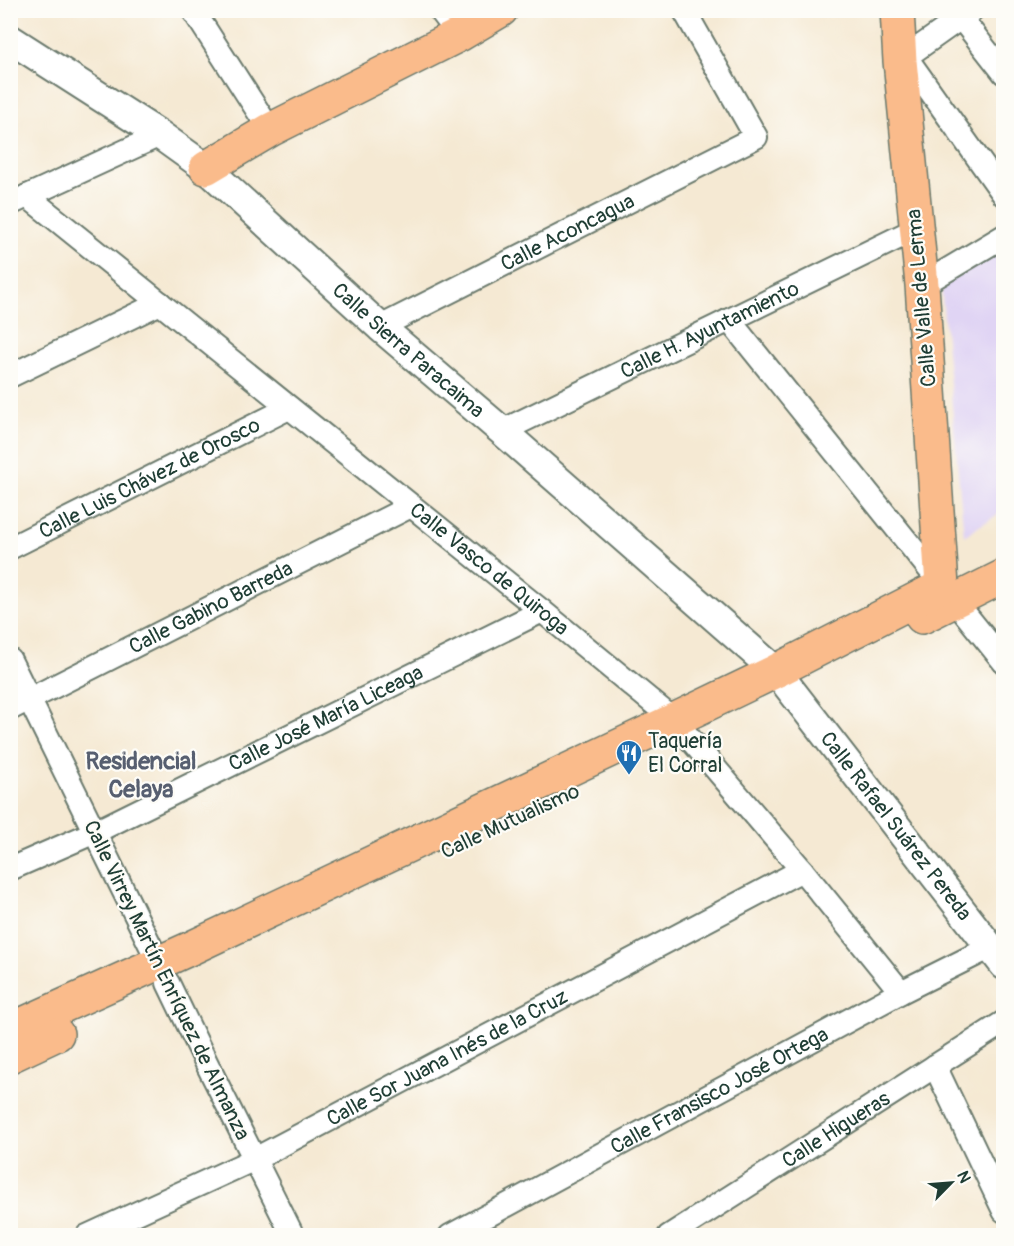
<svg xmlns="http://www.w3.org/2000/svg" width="1014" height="1246" viewBox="0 0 1014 1246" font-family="Pangolin,sans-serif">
  <rect width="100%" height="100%" fill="#fdfcf7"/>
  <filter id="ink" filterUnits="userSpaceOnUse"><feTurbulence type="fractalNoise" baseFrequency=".0167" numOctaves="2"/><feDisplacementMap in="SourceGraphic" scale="12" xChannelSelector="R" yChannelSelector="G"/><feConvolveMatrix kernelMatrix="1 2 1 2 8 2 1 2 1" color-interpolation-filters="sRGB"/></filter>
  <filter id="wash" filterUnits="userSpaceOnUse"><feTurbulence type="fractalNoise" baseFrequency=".008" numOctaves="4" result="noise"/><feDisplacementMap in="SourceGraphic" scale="24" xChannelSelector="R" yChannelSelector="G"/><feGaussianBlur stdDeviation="1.35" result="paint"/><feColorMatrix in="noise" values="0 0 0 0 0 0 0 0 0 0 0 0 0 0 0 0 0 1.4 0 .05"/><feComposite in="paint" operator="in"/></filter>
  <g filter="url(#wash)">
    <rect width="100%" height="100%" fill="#f5e9d3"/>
    <polygon fill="#e0d4f4" points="1003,242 1003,511 964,536 941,285"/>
  </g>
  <g filter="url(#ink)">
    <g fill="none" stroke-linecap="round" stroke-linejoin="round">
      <g stroke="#6a796c" stroke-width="26">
        <g id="minor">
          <polyline points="193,10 270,130"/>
          <polyline points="440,10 459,35"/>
          <polyline points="961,18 1004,73"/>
          <polyline points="906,57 1004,195"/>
          <polyline points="900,61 972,10"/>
          <path id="s1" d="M27,196L542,611L674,720L802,870L901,992"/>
          <polyline points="10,204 160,135"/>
          <polyline points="922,285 1004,236"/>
          <polyline points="729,320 1004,662"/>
          <path id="s2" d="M380,327L756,137L684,10"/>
          <polyline points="10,376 160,303"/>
          <path id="s3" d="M502,431L916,229"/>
          <path id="s4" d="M10,548L289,408"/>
          <polyline points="10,660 159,963"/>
          <path id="s5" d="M10,709L411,506"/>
          <path id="s6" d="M10,869L95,832L542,611"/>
          <polyline points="168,983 207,1064 293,1236"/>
          <polyline points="935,1066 1004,1211"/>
          <path id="s7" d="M87,1236L255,1159L802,870"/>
          <path id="s8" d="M450,1236L901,992L989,948"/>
          <path id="s9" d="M669,1236L1004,1022"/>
        </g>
      </g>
      <g stroke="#6a796c" stroke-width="32">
        <g id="tertiary">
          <path id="s10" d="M10,39L160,135L206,168L380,327L502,431L776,671L1004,965"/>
        </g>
      </g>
      <g stroke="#6a796c" stroke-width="36">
        <g id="primary">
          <polyline points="206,168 270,130 459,35 501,10"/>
          <polyline points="922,617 1004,576"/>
          <polyline points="10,1030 189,949 674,720 776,671 942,586 922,285 900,61 897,10"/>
          <polyline points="10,1056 57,1034"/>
        </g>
      </g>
      <use href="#minor" stroke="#fff" stroke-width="22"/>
      <use href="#tertiary" stroke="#fff" stroke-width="28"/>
      <use href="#primary" stroke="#fabb8b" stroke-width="33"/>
    </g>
  </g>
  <defs>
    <g id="restaurant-pin" transform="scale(1.35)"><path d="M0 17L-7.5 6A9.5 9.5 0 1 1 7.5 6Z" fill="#1f6fb2" stroke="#fdfcf7"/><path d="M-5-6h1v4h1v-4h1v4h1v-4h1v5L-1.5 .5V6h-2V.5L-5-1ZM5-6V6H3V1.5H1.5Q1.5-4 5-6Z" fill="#fff"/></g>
  </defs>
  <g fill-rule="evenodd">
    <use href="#restaurant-pin" x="629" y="753"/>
  </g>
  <g text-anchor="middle" stroke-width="4.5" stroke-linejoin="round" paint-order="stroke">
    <g font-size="21" fill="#1f3d34" stroke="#fdfcf7">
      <text dy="7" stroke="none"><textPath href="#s2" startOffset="210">Calle Aconcagua</textPath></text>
      <text transform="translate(921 298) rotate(-95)" y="7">Calle Valle de Lerma</text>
      <text dy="7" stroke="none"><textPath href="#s3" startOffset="231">Calle H. Ayuntamiento</textPath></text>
      <text dy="7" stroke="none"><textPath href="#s10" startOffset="507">Calle Sierra Paracaima</textPath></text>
      <text dy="7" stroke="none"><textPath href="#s4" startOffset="156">Calle Luis Chávez de Orosco</textPath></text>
      <text dy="7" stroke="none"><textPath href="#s1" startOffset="594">Calle Vasco de Quiroga</textPath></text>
      <text dy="7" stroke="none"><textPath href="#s5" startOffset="225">Calle Gabino Barreda</textPath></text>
      <text dy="7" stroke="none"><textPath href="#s6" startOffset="350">Calle José María Liceaga</textPath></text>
      <text transform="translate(510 821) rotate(-25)" y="7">Calle Mutualismo</text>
      <text dy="7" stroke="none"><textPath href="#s10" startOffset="1191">Calle Rafael Suárez Pereda</textPath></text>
      <text transform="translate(167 980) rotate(64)" y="7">Calle Virrey Martín Enríquez de Almanza</text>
      <text dy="7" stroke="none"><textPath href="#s7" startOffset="402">Calle Sor Juana Inés de la Cruz</textPath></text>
      <text dy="7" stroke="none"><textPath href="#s8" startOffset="306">Calle Fransisco José Ortega</textPath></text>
      <text dy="7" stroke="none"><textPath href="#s9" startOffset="198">Calle Higueras</textPath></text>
    </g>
    <g font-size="21" fill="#1f3d34" stroke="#fdfcf7" text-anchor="start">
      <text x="648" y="748">Taquería<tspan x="648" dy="24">El Corral</tspan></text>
    </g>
    <g font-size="24" font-weight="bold" fill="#575f70" stroke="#fdfcf7">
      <text x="141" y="769">Residencial<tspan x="141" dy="28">Celaya</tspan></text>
    </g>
  </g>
  <rect width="1014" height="1246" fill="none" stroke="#fdfcf7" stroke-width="36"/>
  <g transform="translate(951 1183) rotate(65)" stroke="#fdfcf7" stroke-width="4.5" paint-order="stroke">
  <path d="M0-4.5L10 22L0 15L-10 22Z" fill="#1f3d34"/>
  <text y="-9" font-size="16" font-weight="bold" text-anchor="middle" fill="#1f3d34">N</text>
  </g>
</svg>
